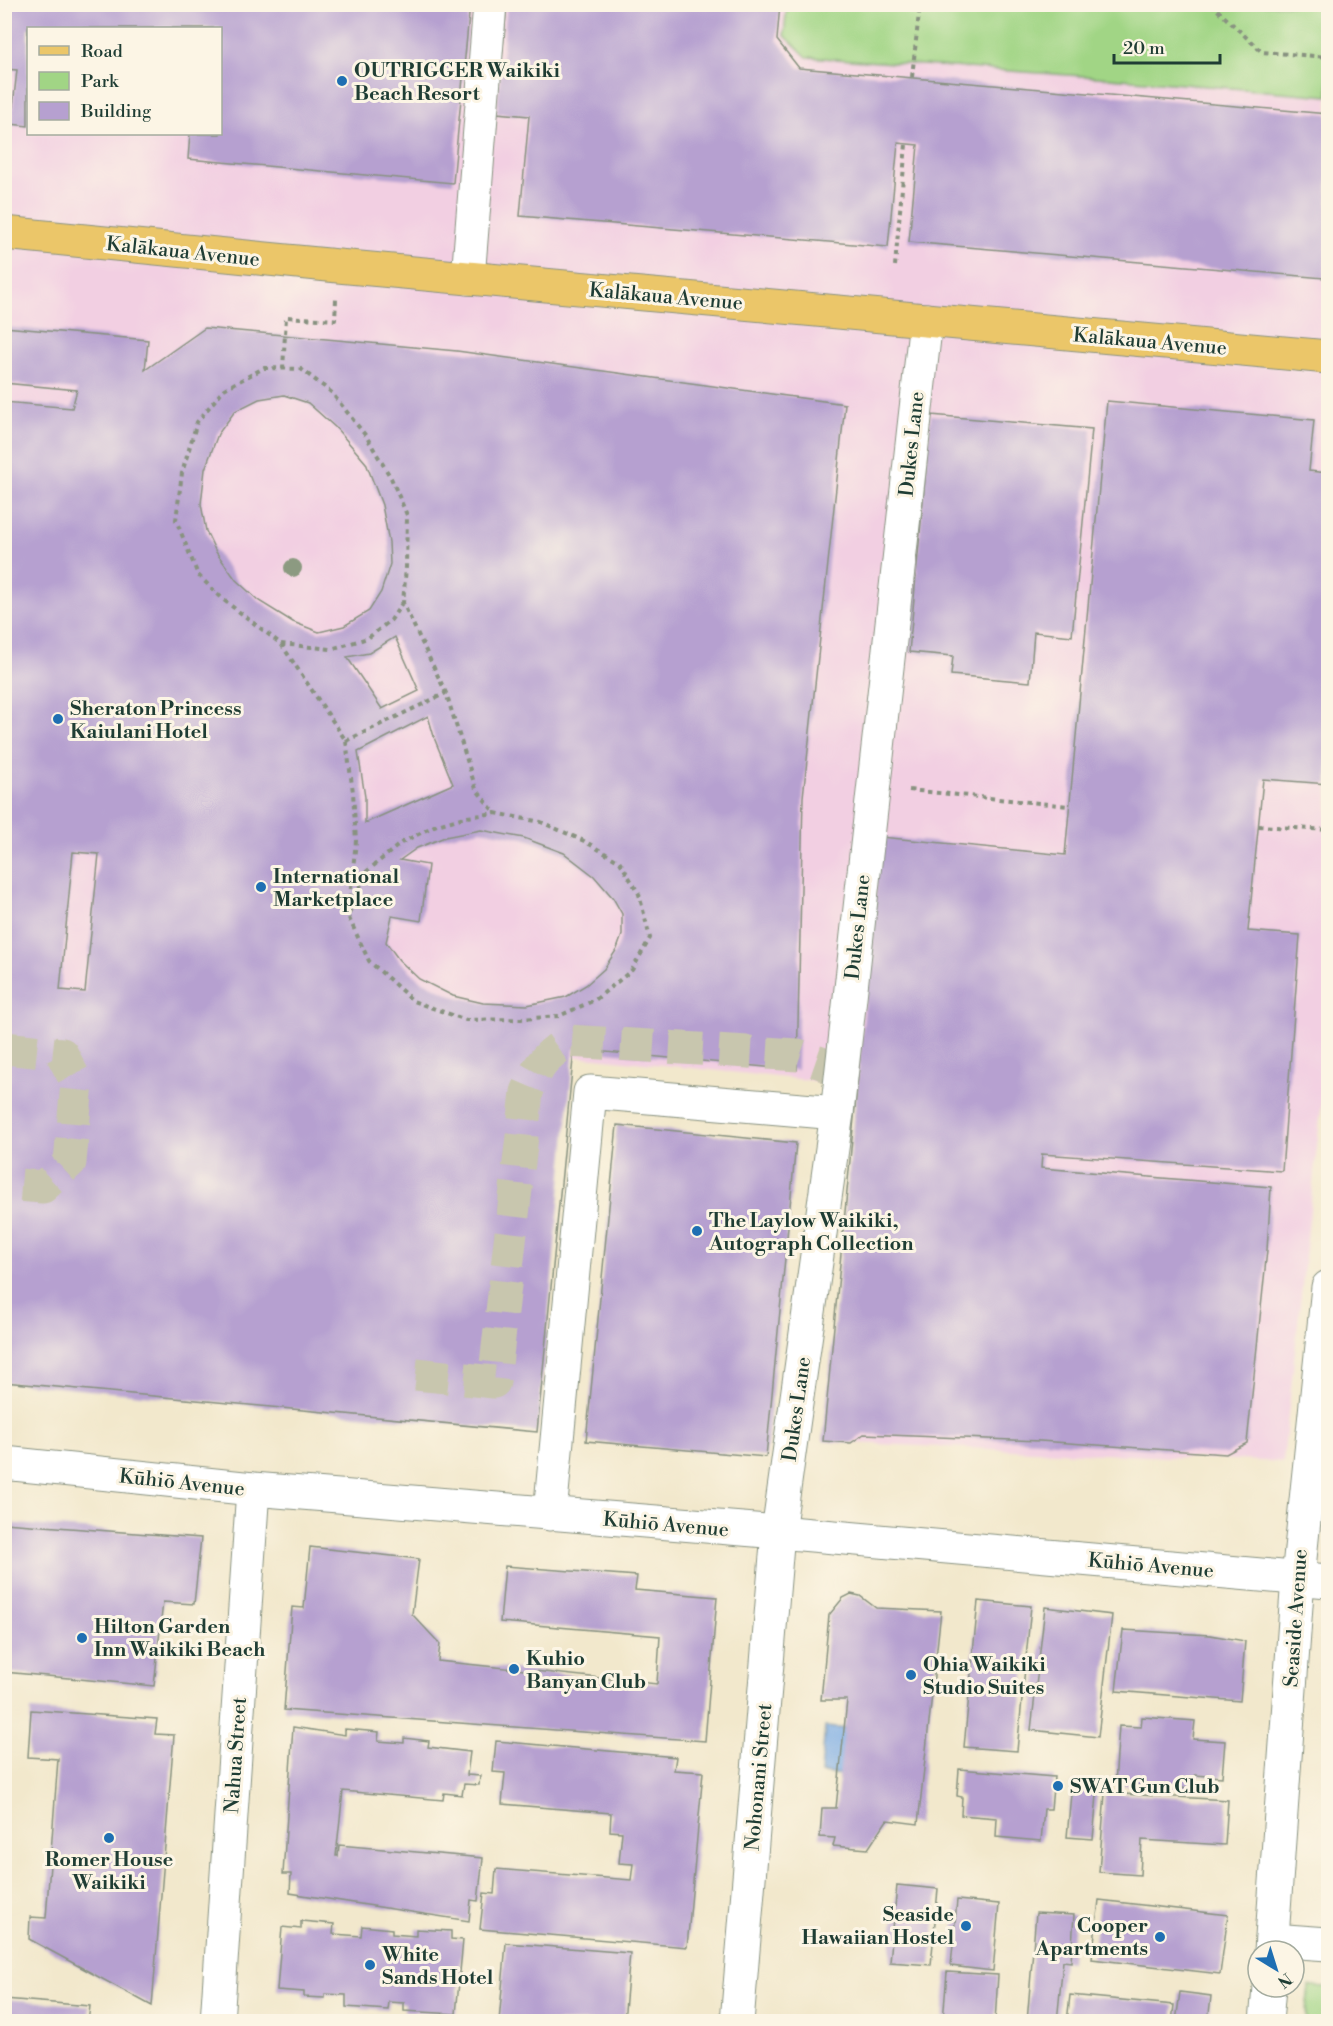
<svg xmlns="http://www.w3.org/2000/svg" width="1333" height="2026" viewBox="0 0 1333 2026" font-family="'Libre Bodoni',serif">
  <rect width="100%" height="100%" fill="#fcf5e5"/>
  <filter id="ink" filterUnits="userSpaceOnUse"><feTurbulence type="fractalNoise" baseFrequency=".0167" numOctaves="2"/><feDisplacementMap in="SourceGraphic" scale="12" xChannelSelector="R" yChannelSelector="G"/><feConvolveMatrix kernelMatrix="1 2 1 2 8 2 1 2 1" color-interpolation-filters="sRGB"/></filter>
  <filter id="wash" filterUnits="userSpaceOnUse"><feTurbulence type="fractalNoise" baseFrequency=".008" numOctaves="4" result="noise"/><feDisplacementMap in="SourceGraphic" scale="24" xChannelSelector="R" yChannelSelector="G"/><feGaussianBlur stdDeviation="1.35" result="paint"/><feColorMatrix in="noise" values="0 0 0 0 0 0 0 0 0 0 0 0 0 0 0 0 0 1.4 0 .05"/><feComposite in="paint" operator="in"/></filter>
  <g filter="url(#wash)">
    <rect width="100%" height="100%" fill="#f2e8cc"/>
    <path fill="#f2cfe2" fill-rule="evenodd" d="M5,5H787L784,35L1097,77L1328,96V1044L1283,1462L830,1442L873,1395V1087L596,1058L55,1024L5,1018ZM28,28H220V134H28Z"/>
    <g fill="#a1d585" stroke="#60895c" stroke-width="1.5">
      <polygon points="787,5 1328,5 1328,96 1097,77 807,57 784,35"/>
      <polygon points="1309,1986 1328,1987 1328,2021 1305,2021"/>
    </g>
    <polygon fill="#79abe5" stroke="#4c748c" stroke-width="1.5" points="825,1727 849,1729 845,1775 821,1773"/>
    <g id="blocks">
      <g fill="#b6a0d0" fill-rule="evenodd">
        <polygon points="4,4 470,4 453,183 188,159 190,134 220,134 220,28 28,28 28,126 11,124 17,70 4,69"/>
        <polygon points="507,4 780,4 777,40 799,68 1328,114 1328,232 1324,278 909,242 918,145 898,143 888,247 520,216 529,116 497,113"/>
        <path d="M4,327L148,340L145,370L205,328L457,351L845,404L803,797L797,1070L574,1049L537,1432L4,1382V402L72,408L77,390L4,383ZM284,395L308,403L336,428L366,463L382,505L389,542L390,564L381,592L369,611L344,626L319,632L293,622L259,601L236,580L216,552L206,531L201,504L205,469L218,434L235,411L259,399ZM395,637L419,691L382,709L347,657L369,653ZM428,716L435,740L453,784L365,823V797L358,752ZM481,830L524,838L564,853L594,876L613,898L622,914V935L617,949L604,969L586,985L566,997L527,1005L483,1003L453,996L419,979L399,960L386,942L392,916L421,921L428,865L400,860L417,848L445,837ZM73,852L99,854L85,992L60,990Z"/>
        <polygon points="1107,401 1314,420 1309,471 1328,473 1328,784 1263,779 1248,931 1300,935 1282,1171 1042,1154 1041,1168 1271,1187 1267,1250 1247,1443 1226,1454 1040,1441 864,1434 851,1443 823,1441 881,837 1065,855"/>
        <polygon points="931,415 1092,429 1072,636 1034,632 1030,682 951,675 953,656 909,652"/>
        <polygon points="617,1125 796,1143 766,1457 586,1441"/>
        <polygon points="4,1523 201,1538 194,1604 163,1602 154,1686 4,1672"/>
        <polygon points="310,1547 419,1559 412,1614 440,1644 438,1661 657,1684 660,1636 500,1622 505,1566 637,1576 635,1590 717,1597 705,1741 284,1710 292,1607 304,1608"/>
        <polygon points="851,1594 860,1596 876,1608 941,1611 918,1824 887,1820 868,1849 833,1846 835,1838 820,1837 822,1808 836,1808 847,1700 821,1700 829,1615 843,1598"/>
        <polygon points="978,1601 1031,1606 1017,1751 964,1747"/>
        <polygon points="1045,1607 1112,1615 1098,1737 1031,1730"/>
        <polygon points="1123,1630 1210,1635 1245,1641 1240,1701 1116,1691"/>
        <polygon points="31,1710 157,1719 155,1734 174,1735 152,2006 29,1939 30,1917 46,1918 58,1759 28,1757"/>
        <polygon points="1142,1717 1195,1721 1193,1739 1225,1741 1222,1777 1195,1775 1195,1789 1115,1784 1119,1726 1141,1727"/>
        <polygon points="293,1727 345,1735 345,1729 379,1732 378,1741 404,1743 404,1738 429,1741 428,1747 470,1752 467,1775 480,1776 479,1785 464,1784 462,1795 444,1793 443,1800 343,1791 336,1856 338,1856 339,1845 483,1858 478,1901 471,1900 469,1921 290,1893 291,1874 283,1874"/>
        <polygon points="496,1741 676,1757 674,1770 703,1772 687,1947 480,1929 484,1893 494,1894 496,1869 631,1880 633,1864 619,1863 622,1832 610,1831 611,1813 502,1804 505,1773 493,1772"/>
        <polygon points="959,1769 1054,1777 1051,1809 1044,1809 1041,1841 996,1837 997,1818 961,1815 962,1797 957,1796"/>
        <polygon points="1072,1783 1098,1784 1093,1839 1067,1837"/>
        <polygon points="1105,1793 1228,1800 1225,1845 1142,1840 1140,1875 1099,1872"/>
        <polygon points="897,1885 938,1889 931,1965 890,1962"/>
        <polygon points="957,1900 999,1904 993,1971 951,1966"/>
        <polygon points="1099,1900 1228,1915 1220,1974 1092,1959"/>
        <polygon points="1036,1913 1074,1915 1071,1962 1063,1961 1057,2022 1027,2022"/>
        <polygon points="301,1921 334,1924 333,1934 361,1936 362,1926 392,1929 392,1934 416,1936 416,1929 451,1931 451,1939 463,1940 456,2014 404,2011 404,2003 389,2002 388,2010 346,2007 346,1995 325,1994 325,1998 304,1997 304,1992 277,1990 282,1927 301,1929"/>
        <polygon points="506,1943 630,1953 624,2022 499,2022"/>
        <polygon points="947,1972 998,1975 995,2022 943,2021"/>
        <polygon points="1180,1992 1211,1996 1208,2022 1176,2022"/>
        <polygon points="1070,1995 1174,2005 1172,2022 1067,2022"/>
        <polygon points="4,1999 90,2006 88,2022 4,2022"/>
      </g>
    </g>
  </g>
  <g filter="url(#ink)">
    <use href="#blocks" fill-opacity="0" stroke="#889280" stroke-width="1.5"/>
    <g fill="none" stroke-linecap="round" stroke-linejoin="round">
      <g stroke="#c8c6ae" stroke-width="33" stroke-dasharray="33 16" stroke-linecap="butt">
        <polyline points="4,1048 62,1054 77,1083 70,1162 43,1187 4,1184"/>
        <path d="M416,1374L494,1382L527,1092C538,1066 544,1056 569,1041L798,1055L824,1064L841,1075"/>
      </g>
      <g stroke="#889280" stroke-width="35">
        <g id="minor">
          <polyline points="468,278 490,4"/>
          <polyline points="4,1463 253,1489 778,1532 1328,1581"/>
          <polyline points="550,1514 590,1092 837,1113"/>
          <polyline points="1272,1940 1328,1944"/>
          <polyline points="1271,1951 1298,1578 1328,1287"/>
          <polyline points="217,2022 253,1489"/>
          <polyline points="737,2022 778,1532 837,1113 926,320"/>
          <polyline points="1266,2022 1269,1987"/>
        </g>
      </g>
      <g stroke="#889280" stroke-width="35">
        <polyline id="major" points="4,233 338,266 1328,357"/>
      </g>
      <g stroke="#889280" stroke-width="4" stroke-dasharray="4.5 4.5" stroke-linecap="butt">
        <polyline points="1211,4 1262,52 1328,57"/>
        <polyline points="912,77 920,4"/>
        <polyline points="895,266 906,144"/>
        <polyline points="283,369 286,317 335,320 336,299"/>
        <polyline points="281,644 331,649 368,638 391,620 402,603"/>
        <polyline points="346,741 446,693"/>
        <polyline points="909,790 1069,806"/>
        <polygon points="495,813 541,822 584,841 620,862 639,894 650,938 632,970 595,1000 559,1016 521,1019 466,1020 413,1001 369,961 348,916 366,872 401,843 434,826 461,818"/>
        <polyline points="1258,826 1328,830"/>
        <polyline points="348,916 356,841 353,792 346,741 281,644 225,601 198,575 176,520 182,473 197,422 224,389 264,368 301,369 331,392 366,436 391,478 407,515 406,567 403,603 446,693 476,789 495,813"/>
      </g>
      <use href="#minor" stroke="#fff" stroke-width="33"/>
      <use href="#major" stroke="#ebc669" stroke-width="33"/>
    </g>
    <circle fill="#8c9a81" cx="293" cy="568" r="9"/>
  </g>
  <g fill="#1f6fb2" stroke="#fcf5e5" stroke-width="2">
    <circle cx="342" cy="81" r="6"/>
    <circle cx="58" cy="719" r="6"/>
    <circle cx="261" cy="887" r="6"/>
    <circle cx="697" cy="1231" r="6"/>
    <circle cx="82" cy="1638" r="6"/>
    <circle cx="514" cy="1669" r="6"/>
    <circle cx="911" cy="1675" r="6"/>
    <circle cx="1058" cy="1786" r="6"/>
    <circle cx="109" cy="1838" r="6"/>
    <circle cx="966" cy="1926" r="6"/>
    <circle cx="1160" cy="1937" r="6"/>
    <circle cx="370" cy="1965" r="6"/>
  </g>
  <g text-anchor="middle" stroke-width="6" stroke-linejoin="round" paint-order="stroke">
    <g font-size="20" font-weight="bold" fill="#1f3d34" stroke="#fcf5e5" text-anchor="start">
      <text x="354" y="77">OUTRIGGER Waikiki<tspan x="354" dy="23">Beach Resort</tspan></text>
      <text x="70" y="715">Sheraton Princess<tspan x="70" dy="23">Kaiulani Hotel</tspan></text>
      <text x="273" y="883">International<tspan x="273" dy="23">Marketplace</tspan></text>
      <text x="709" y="1227">The Laylow Waikiki,<tspan x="709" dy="23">Autograph Collection</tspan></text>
      <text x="94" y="1633">Hilton Garden<tspan x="94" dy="23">Inn Waikiki Beach</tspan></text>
      <text x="526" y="1665">Kuhio<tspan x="526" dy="23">Banyan Club</tspan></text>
      <text x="923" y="1671">Ohia Waikiki<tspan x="923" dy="23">Studio Suites</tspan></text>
      <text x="1070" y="1793">SWAT Gun Club</text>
      <text x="109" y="1866" text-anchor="middle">Romer House<tspan x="109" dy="23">Waikiki</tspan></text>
      <text x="954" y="1921" text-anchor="end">Seaside<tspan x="954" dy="23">Hawaiian Hostel</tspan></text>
      <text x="1148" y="1932" text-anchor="end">Cooper<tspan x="1148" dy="23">Apartments</tspan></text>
      <text x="382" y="1961">White<tspan x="382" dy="23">Sands Hotel</tspan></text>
    </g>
    <g font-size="20" fill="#1f3d34" stroke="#fcf5e5">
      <text transform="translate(183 251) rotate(6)" y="7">Kalākaua Avenue</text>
      <text transform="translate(666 296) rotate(5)" y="7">Kalākaua Avenue</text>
      <text transform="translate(1150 341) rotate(5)" y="7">Kalākaua Avenue</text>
      <text transform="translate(911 444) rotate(-84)" y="7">Dukes Lane</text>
      <text transform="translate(857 927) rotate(-84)" y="7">Dukes Lane</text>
      <text transform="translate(796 1409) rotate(-82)" y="7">Dukes Lane</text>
      <text transform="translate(182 1482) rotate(6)" y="7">Kūhiō Avenue</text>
      <text transform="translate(666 1524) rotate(5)" y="7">Kūhiō Avenue</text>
      <text transform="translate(1151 1565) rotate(5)" y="7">Kūhiō Avenue</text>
      <text transform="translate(1295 1618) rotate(-86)" y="7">Seaside Avenue</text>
      <text transform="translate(235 1755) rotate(-86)" y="7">Nahua Street</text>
      <text transform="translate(758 1777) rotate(-85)" y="7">Nohonani Street</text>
    </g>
  </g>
  <rect width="1333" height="2026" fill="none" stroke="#fcf5e5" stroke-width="24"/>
  <rect x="27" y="27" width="195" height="108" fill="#fcf5e5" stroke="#a4ab9e" stroke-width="1.5"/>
  <rect x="39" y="46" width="30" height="9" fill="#ebc669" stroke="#a4ab9e" stroke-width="1.5"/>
  <text x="81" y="57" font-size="18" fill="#1f3d34">Road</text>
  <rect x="39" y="72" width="30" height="18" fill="#a1d585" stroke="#a4ab9e" stroke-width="1.5"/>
  <text x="81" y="87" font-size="18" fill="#1f3d34">Park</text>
  <rect x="39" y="102" width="30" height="18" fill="#b6a0d0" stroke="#a4ab9e" stroke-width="1.5"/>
  <text x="81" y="117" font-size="18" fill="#1f3d34">Building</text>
  <g transform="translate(1276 1969) rotate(142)"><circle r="28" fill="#fcf5e5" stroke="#a4ab9e" stroke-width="1.5"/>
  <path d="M0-4.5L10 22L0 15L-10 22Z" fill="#1f6fb2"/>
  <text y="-9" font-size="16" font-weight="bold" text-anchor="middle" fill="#1f3d34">N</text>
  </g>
  <path d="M1114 54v9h106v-9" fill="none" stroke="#1f3d34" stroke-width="3"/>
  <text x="1123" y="54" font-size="18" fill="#1f3d34" stroke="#fcf5e5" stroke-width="4.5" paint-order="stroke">20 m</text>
</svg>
